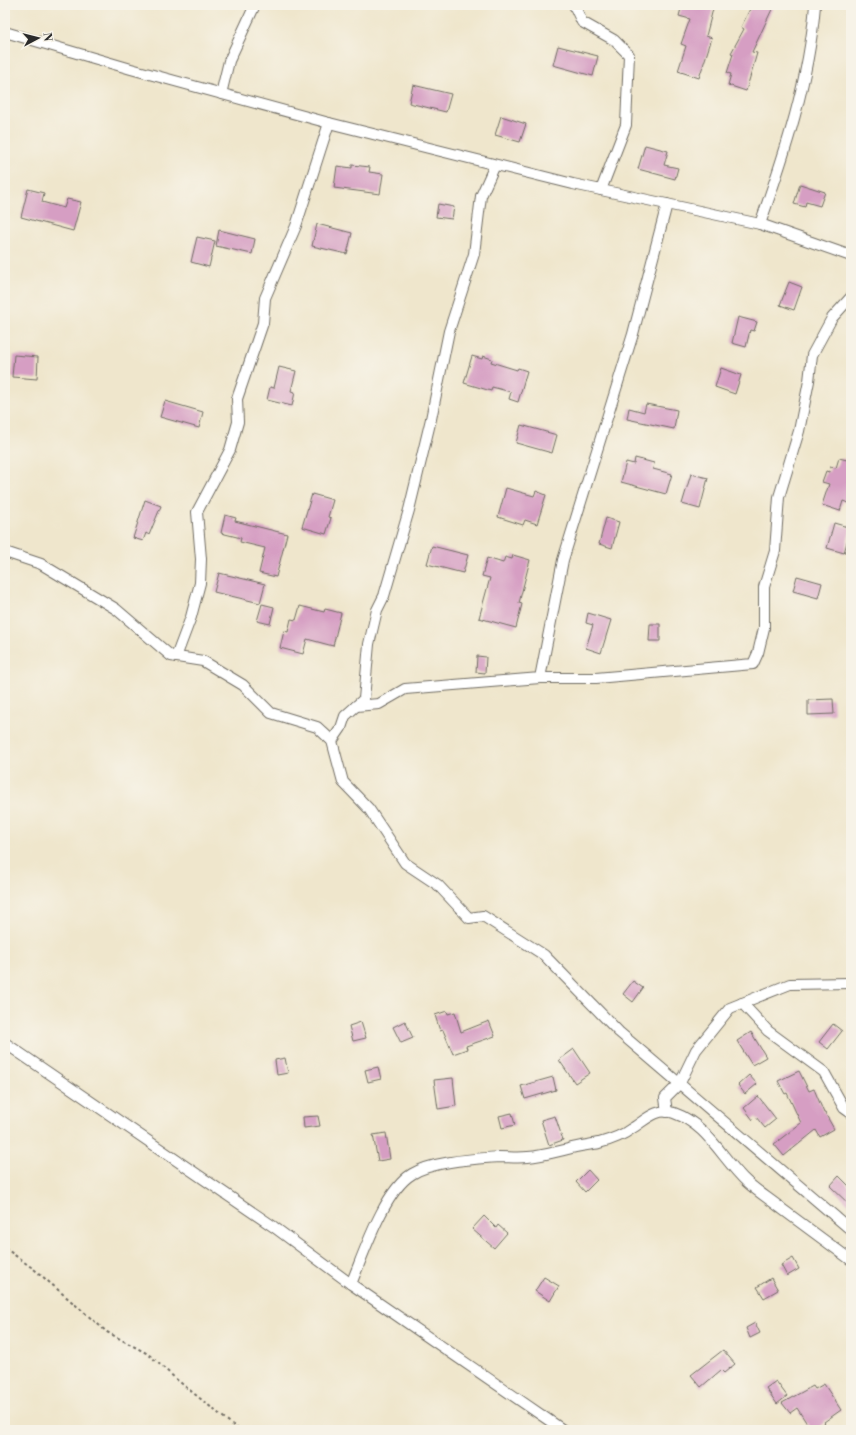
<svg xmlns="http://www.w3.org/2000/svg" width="856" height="1435" viewBox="0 0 856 1435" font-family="'Libre Bodoni',serif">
  <rect width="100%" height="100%" fill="#f7f3e8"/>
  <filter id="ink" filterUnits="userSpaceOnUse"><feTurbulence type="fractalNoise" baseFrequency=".025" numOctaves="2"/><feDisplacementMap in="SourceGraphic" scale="8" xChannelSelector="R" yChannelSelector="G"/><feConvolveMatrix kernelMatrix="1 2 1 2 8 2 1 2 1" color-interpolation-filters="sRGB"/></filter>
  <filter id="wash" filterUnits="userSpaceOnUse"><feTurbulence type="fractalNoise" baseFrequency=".012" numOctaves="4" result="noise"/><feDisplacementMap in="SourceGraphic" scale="16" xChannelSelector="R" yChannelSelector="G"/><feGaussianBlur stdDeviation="0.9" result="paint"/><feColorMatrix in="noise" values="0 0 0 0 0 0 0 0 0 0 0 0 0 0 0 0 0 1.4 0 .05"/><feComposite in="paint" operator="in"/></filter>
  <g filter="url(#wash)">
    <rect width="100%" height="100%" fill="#efe6cc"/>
    <g id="blocks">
      <g fill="#d69ec3">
        <polygon points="682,5 714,5 706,36 712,38 699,78 678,71 686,46 681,44 690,19 679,16"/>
        <polygon points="752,5 774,5 752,52 757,53 746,91 728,85 731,74 727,73 733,54 731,53 744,29 741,27"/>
        <polygon points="558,46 598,56 593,76 553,65"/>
        <polygon points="413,85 451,94 446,112 409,103"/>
        <polygon points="501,116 526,124 520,142 495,135"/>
        <polygon points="645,145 668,151 664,165 678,168 675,179 638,169"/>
        <polygon points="352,165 370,167 369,172 383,174 380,194 334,188 337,166 352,168"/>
        <polygon points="800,184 825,192 820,206 806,202 805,207 794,204"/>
        <polygon points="28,189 44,193 42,202 64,208 67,199 81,202 73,231 21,217"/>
        <polygon points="438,204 454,207 452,219 436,217"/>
        <polygon points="317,224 352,233 347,254 312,246"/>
        <polygon points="219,230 255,239 252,254 216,246"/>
        <polygon points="197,237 215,241 209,267 191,262"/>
        <polygon points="789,282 802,287 794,310 780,305"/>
        <polygon points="738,317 757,322 754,331 750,330 746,347 732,343"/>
        <polygon points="14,355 38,357 37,379 12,377"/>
        <polygon points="472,356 482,359 483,356 492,359 491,362 517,370 518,368 527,371 518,402 509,399 511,392 492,387 491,391 464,383"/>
        <polygon points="279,367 296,371 291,391 295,392 292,406 267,400 270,387 274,388"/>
        <polygon points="721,368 741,375 735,394 715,387"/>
        <polygon points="165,401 203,412 199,428 160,417"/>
        <polygon points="646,404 677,410 674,429 627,419 629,408 644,412"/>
        <polygon points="521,425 557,435 552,453 516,443"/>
        <polygon points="635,458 654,463 653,469 672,474 666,494 621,482 626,462 634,464"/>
        <polygon points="839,458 851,461 851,504 843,501 840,511 822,505 829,484 822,482 826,471 829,472 830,467 836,468"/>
        <polygon points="691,474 708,478 700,509 682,504"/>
        <polygon points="506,488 534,496 536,491 546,495 537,524 525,520 523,525 498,517"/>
        <polygon points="312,494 333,500 328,517 331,518 326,534 302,527"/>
        <polygon points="145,500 161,506 149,535 146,533 143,541 133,538"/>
        <polygon points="225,515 236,518 235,521 287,534 276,577 259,573 265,548 240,542 241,538 221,533"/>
        <polygon points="606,518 619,522 612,548 599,544"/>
        <polygon points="834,523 851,528 844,553 827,548"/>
        <polygon points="432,546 468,555 463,573 427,564"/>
        <polygon points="513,555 530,560 519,603 522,604 516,628 479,618 490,578 482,576 487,558 503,563 505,557 512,559"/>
        <polygon points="219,573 265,584 260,603 214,592"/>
        <polygon points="797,576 822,583 818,598 793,591"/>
        <polygon points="262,604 274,607 270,624 257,621"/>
        <polygon points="300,606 324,612 325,609 341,613 333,646 307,639 303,654 280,648 284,631 288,632 291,619 296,620"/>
        <polygon points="588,613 611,620 601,653 586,648 593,625 586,623"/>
        <polygon points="650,624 660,624 660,641 649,641"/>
        <polygon points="477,656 486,657 485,673 476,672"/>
        <polygon points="833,699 834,714 808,715 808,700"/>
        <polygon points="633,981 643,988 633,1002 623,994"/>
        <polygon points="447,1011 448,1014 455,1012 461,1032 489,1021 495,1036 466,1046 467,1049 453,1054 443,1030 440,1031 435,1015"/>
        <polygon points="405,1021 413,1038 401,1043 393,1027"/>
        <polygon points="361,1022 366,1038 353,1041 349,1026"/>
        <polygon points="833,1024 842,1031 828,1049 819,1042"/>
        <polygon points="751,1032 766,1057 752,1065 737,1041"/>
        <polygon points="574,1049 590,1073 575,1083 559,1060"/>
        <polygon points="285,1058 288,1073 277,1075 275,1060"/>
        <polygon points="378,1067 381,1079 368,1082 365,1070"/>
        <polygon points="799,1071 809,1091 814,1089 824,1113 825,1113 834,1129 820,1137 816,1130 784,1156 774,1144 801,1123 787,1093 785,1094 778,1081"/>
        <polygon points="749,1075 757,1084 745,1094 738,1085"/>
        <polygon points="553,1077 556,1090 525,1099 521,1086"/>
        <polygon points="453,1078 456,1106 438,1109 434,1080"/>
        <polygon points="758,1096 776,1119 765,1128 756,1117 753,1120 744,1108"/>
        <polygon points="512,1113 515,1125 502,1128 499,1116"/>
        <polygon points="318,1116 320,1126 304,1128 303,1117"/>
        <polygon points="555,1116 563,1140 549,1145 541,1120"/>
        <polygon points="386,1133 390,1159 378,1161 373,1135"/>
        <polygon points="588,1170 597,1180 585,1192 576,1182"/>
        <polygon points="839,1176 851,1188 851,1206 830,1186"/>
        <polygon points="484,1216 496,1228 498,1225 507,1233 494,1248 472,1229"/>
        <polygon points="793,1258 799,1269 787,1276 781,1265"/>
        <polygon points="544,1277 559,1286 550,1301 535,1291"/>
        <polygon points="771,1278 778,1290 764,1298 757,1287"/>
        <polygon points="755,1323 760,1333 750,1338 746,1328"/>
        <polygon points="723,1350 735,1364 724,1373 721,1370 701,1387 691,1375"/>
        <polygon points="776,1381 787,1396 777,1404 766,1388"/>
        <polygon points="824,1384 841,1410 824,1422 825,1423 814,1430 811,1430 797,1408 790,1413 782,1403 813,1386 815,1389"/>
      </g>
    </g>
  </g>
  <g filter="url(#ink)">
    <use href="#blocks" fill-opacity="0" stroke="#706c63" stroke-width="1"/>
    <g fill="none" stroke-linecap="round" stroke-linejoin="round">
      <g stroke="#706c63" stroke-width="12">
        <g id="minor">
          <polyline points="574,5 582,22 614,40 629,55 626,125 601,190"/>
          <polyline points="5,32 131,69 329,123 573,184 760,224 851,256"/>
          <polyline points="221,94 229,61 255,5"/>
          <path d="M760,224C785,153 809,81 815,5"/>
          <polyline points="5,552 41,564 116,609 171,656 203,661 243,685 271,713 317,727 332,741 343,782 369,809 405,863 438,885 469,918 483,916 544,955 619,1032 851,1230"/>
          <polyline points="176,657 191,617 200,583 201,559 197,512 230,450 238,422 237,399 263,323 265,298 296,226 329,123"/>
          <polyline points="540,678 596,678 753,664 758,653 764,628 764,587 775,551 779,497 799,431 809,381 812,355 832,318 851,297"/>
          <polyline points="356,706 379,704 405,689 540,678 563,560 633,334 667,204"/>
          <polyline points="332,741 341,728 345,716 364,699 369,644 377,610 384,596 409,510 431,419 449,331 474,254 481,196 495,165"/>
          <polyline points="742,1003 768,1031 824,1072 844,1108 851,1113"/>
          <polyline points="5,1043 274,1227 351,1284 563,1430"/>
          <polyline points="667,1112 665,1098 680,1083 696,1050 730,1008 790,984 851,983"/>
          <path d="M351,1284C364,1253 384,1191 412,1174C433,1161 475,1159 499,1157C509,1157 518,1158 528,1157C542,1156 555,1152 568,1149C578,1146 589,1145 599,1143C610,1140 622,1136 631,1129C645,1121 655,1107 674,1113C708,1125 722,1159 747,1182C758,1192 771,1200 782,1209C805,1226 828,1243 851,1260"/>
        </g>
      </g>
      <polyline stroke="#706c63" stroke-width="2" stroke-dasharray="3 3" stroke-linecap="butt" points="5,1248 35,1270 107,1332 148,1354 176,1379 239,1430"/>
      <use href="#minor" stroke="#fff" stroke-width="10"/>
    </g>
  </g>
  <rect width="856" height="1435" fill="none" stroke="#f7f3e8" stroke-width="20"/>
  <g transform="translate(38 38) rotate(83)" stroke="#f7f3e8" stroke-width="3" paint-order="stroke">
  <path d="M0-3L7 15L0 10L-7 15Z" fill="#2b2b2b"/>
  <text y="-6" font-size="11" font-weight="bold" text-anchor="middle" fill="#2b2b2b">N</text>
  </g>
</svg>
